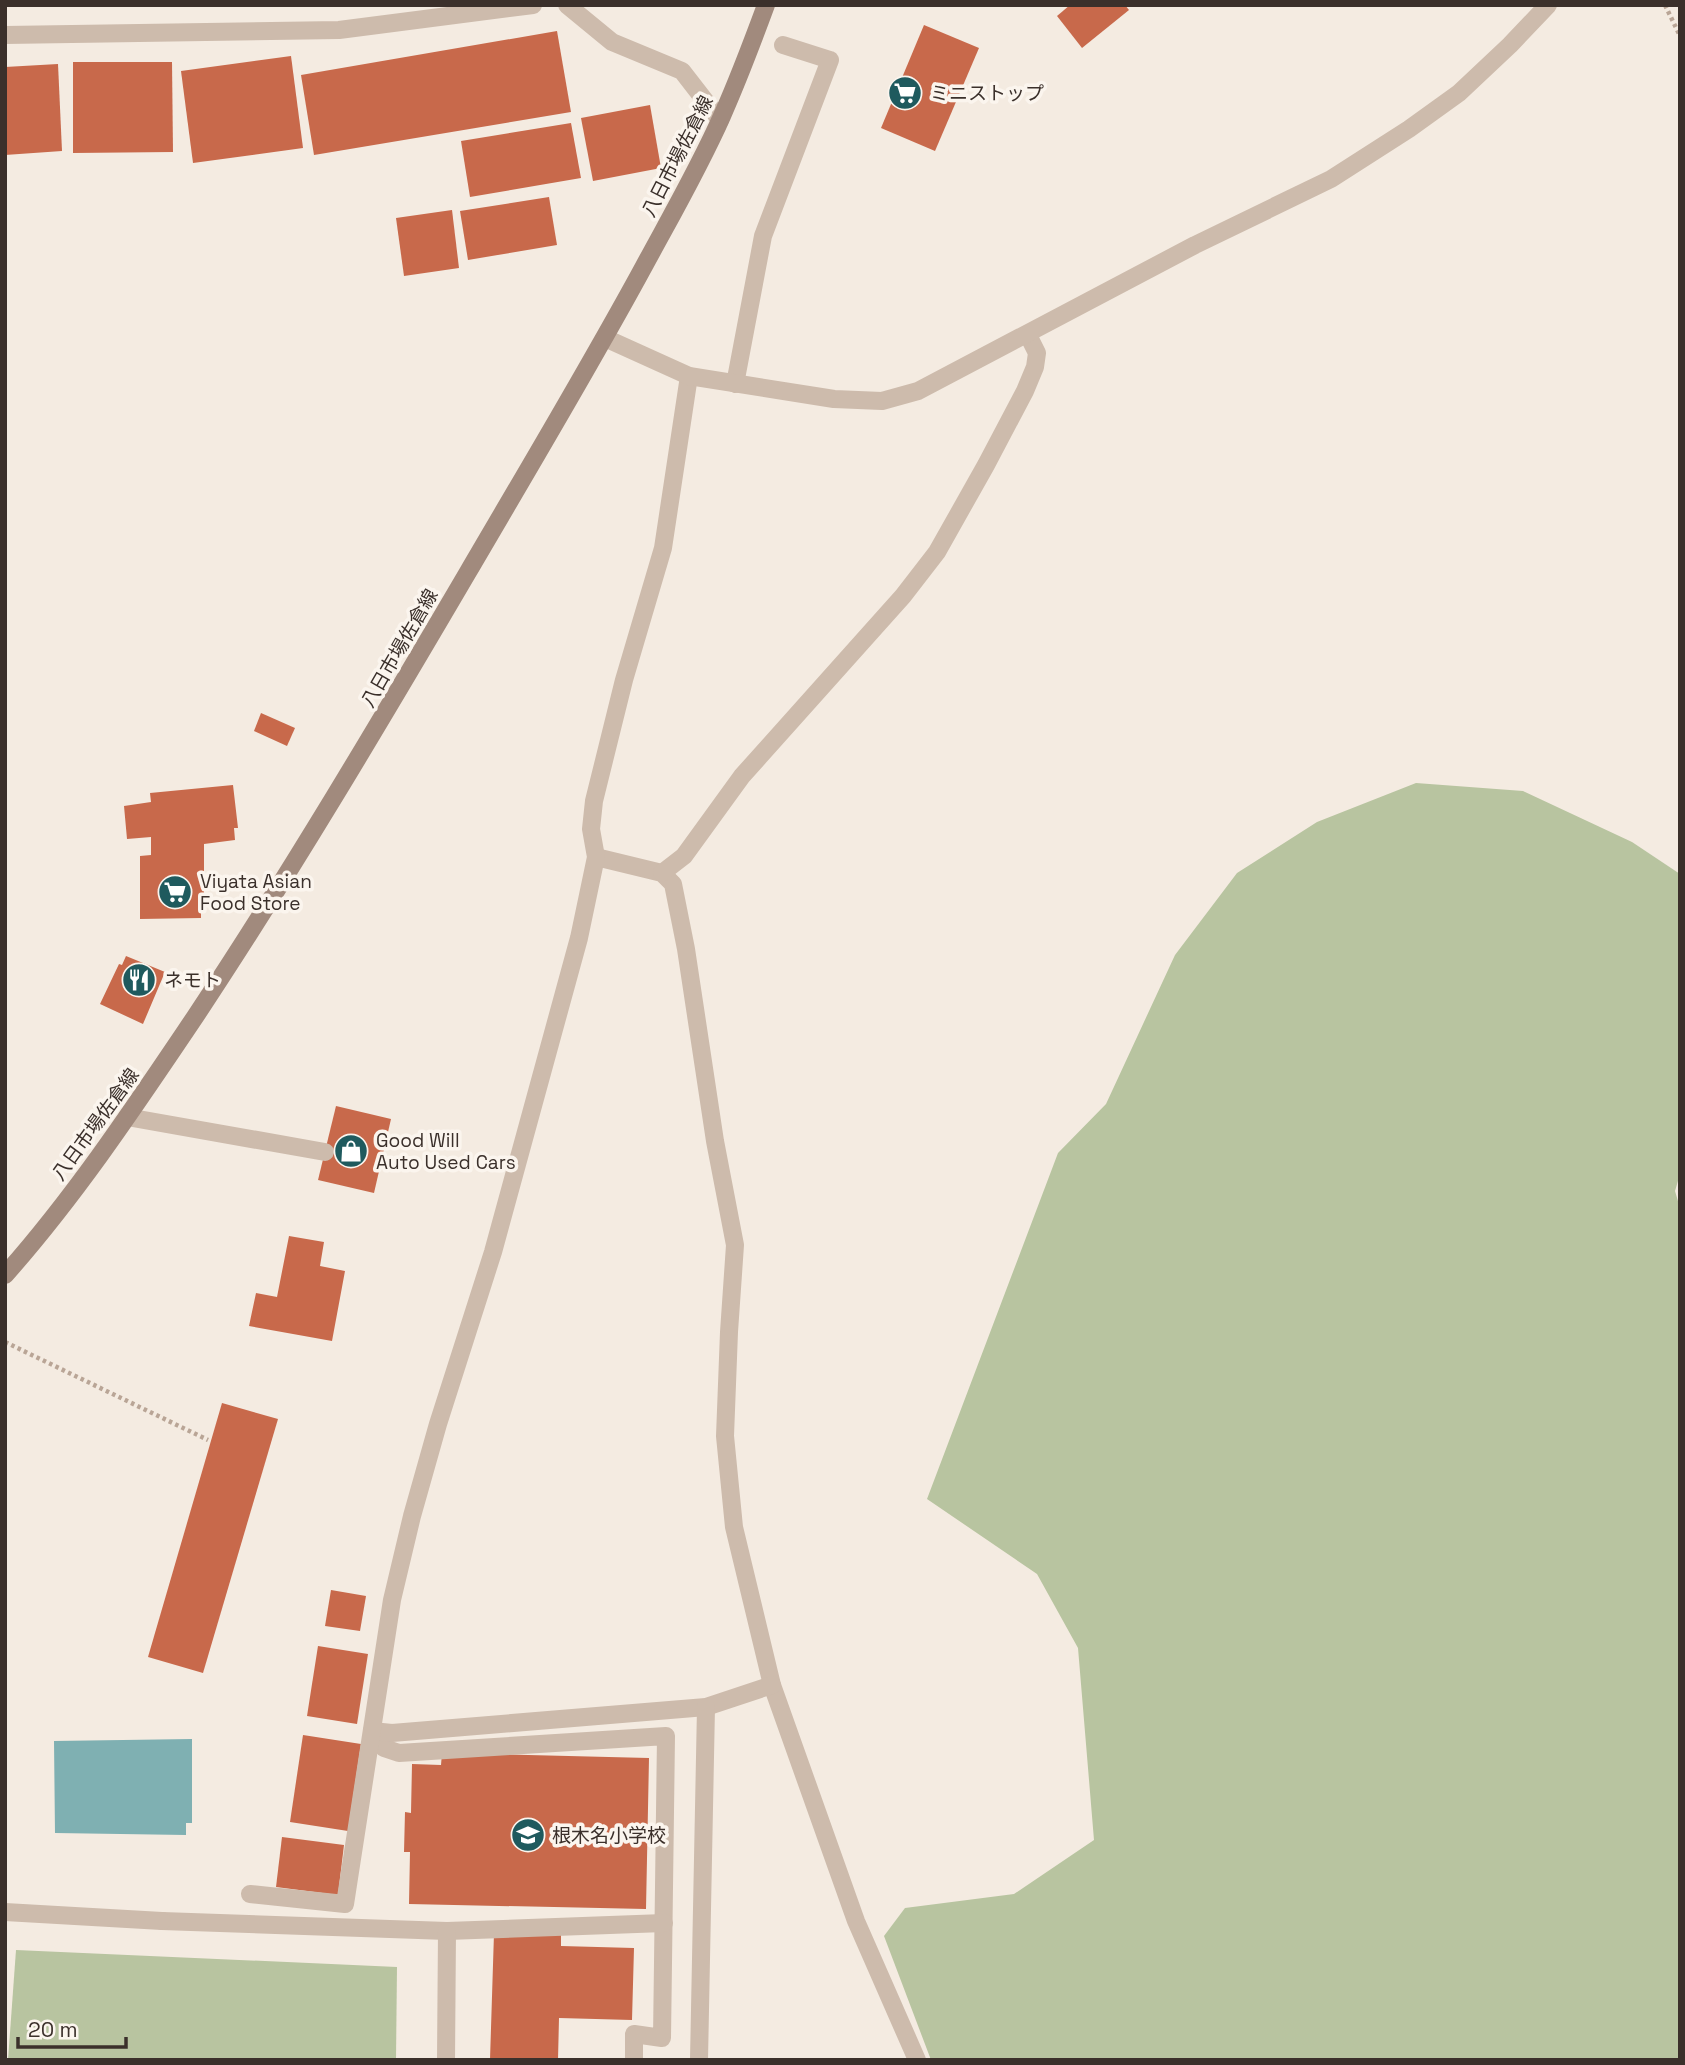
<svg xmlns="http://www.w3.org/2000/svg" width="1685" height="2065" viewBox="0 0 1685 2065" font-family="'Space Grotesk','Noto Sans JP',sans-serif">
  <rect width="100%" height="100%" fill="#f4ebe1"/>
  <g fill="#b8c4a0">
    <polygon points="1416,783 1523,791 1632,842 1680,874 1680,1174 1675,1191 1680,1208 1680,2060 931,2060 884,1936 905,1908 1014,1894 1094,1840 1078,1648 1037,1574 927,1499 1058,1153 1106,1104 1175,955 1237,873 1317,822"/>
    <polygon points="16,1950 397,1967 396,2060 8,2060"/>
  </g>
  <polygon fill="#7fb0b2" points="192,1739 192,1823 186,1823 186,1835 55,1833 54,1741"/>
  <g fill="#c8694b">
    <polygon points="1070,5 1125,5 1129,10 1082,48 1057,16"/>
    <polygon points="924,25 979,48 935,151 881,128"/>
    <polygon points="557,31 571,112 314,155 301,75"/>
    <polygon points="291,56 303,148 193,163 181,71"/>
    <polygon points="73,62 172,62 173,152 73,153"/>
    <polygon points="58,64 62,151 5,155 5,67"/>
    <polygon points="650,105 661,168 593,181 581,118"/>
    <polygon points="571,123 581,178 470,197 461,141"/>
    <polygon points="549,197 557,245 468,260 460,211"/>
    <polygon points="452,210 459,268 404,276 396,218"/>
    <polygon points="261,713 295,728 287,746 254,731"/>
    <polygon points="233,785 238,828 234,828 235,840 204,844 204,905 201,905 201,918 140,919 140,856 151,855 151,837 127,839 124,806 151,802 150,793"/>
    <polygon points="126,956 165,972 143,1024 100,1004 119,964 122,965"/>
    <polygon points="336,1106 391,1119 374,1193 318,1180"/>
    <polygon points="289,1236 324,1242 320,1266 345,1271 332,1341 249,1326 256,1293 277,1297"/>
    <polygon points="222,1403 278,1419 203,1673 148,1657"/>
    <polygon points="331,1590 366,1596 360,1631 325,1626"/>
    <polygon points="318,1646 368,1654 357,1724 307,1716"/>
    <polygon points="303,1735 361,1744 348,1831 290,1822"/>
    <polygon points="442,1753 649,1758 646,1909 409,1904 410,1852 404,1852 405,1812 411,1813 412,1764 441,1765"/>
    <polygon points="282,1837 344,1845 338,1895 276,1887"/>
    <polygon points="494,1933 561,1935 561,1946 634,1948 632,2020 559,2018 558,2060 490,2060"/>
  </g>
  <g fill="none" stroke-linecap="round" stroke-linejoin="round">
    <g stroke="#b9a596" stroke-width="4.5" stroke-dasharray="3.5 3.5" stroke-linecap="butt">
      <polyline points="1665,5 1680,36"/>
      <polyline points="5,1342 208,1440"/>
    </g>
    <g stroke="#cdbbac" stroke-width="18">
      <polyline points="567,5 612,42 682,71 720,120"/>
      <polyline points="5,35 339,30 533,5"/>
      <polyline points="735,384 763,236 830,60 783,45"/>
      <polyline points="596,857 662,873 673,884 686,949 715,1141 735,1245 729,1332 725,1436 734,1527 772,1685 856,1921 917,2060"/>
      <polyline points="662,873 684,856 742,776 903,596 937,552 986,465 1025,391 1035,367 1037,353 1028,335"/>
      <polyline points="127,1117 325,1152"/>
      <polyline points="372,1731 384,1748 399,1753 666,1736 662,2038 634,2034 634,2060"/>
      <polyline points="372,1731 392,1733 706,1707 772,1685"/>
      <polyline points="250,1894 345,1904 392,1600 412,1516 438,1424 493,1252 579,938 596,857 591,829 594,801 624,680 663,548 689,376"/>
      <polyline points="162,1921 447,1931 664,1923"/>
      <polyline points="446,2060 447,1931"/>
      <polyline points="699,2060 706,1707"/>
    </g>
    <g stroke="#cdbbac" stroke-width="18">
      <polyline points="605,338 689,376 834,399 882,401 918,391 1195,245 1331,179 1409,129 1459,93 1510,45 1548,5"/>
      <polyline points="5,1912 162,1921"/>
    </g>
    <path stroke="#a18a7d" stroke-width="18" d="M5,1275C76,1195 135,1106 195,1017C291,872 380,722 468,572C527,471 587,371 643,268C670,218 699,168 722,116C738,80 752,43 766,5"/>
  </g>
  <defs>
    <g id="supermarket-disc" transform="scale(1.75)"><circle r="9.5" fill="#1f5a5e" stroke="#fbf5ee"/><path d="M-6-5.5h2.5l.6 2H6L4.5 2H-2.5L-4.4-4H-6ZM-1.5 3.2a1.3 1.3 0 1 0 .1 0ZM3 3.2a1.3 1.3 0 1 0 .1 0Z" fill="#fff"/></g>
    <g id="restaurant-disc" transform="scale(1.75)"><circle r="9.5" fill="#1f5a5e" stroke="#fbf5ee"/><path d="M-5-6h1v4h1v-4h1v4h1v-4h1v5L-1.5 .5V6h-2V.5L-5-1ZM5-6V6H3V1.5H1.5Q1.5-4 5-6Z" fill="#fff"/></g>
    <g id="shop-disc" transform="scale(1.75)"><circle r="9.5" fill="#1f5a5e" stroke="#fbf5ee"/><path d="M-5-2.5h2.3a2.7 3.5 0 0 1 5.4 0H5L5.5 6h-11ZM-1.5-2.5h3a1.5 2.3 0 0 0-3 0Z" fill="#fff"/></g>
    <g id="school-disc" transform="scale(1.75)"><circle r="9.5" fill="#1f5a5e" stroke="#fbf5ee"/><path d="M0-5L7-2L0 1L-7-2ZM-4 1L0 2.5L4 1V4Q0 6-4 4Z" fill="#fff"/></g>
  </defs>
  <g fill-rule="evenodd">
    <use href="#supermarket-disc" x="905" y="93"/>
    <use href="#supermarket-disc" x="175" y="892"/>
    <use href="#restaurant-disc" x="139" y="980"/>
    <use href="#shop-disc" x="351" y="1151"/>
    <use href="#school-disc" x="528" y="1835"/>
  </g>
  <g text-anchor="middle" stroke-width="7" stroke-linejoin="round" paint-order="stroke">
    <g font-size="19" fill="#3b302b" stroke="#fbf5ee" text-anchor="start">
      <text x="930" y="100">ミニストップ</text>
      <text x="200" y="888">Viyata Asian<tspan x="200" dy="22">Food Store</tspan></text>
      <text x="164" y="987">ネモト</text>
      <text x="376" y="1147">Good Will<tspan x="376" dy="22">Auto Used Cars</tspan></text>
      <text x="552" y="1842">根木名小学校</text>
    </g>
    <g font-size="19" fill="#3b302b" stroke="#fbf5ee">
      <text transform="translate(677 156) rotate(-63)" y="7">八日市場佐倉線</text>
      <text transform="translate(399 648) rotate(-60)" y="7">八日市場佐倉線</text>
      <text transform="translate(95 1124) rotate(-54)" y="7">八日市場佐倉線</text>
    </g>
  </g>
  <rect width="1685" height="2065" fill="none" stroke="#3b302b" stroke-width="14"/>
  <path d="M18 2037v10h108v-10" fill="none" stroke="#3b302b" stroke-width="3.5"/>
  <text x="28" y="2037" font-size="21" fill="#3b302b" stroke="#fbf5ee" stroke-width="5" paint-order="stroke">20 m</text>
</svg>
